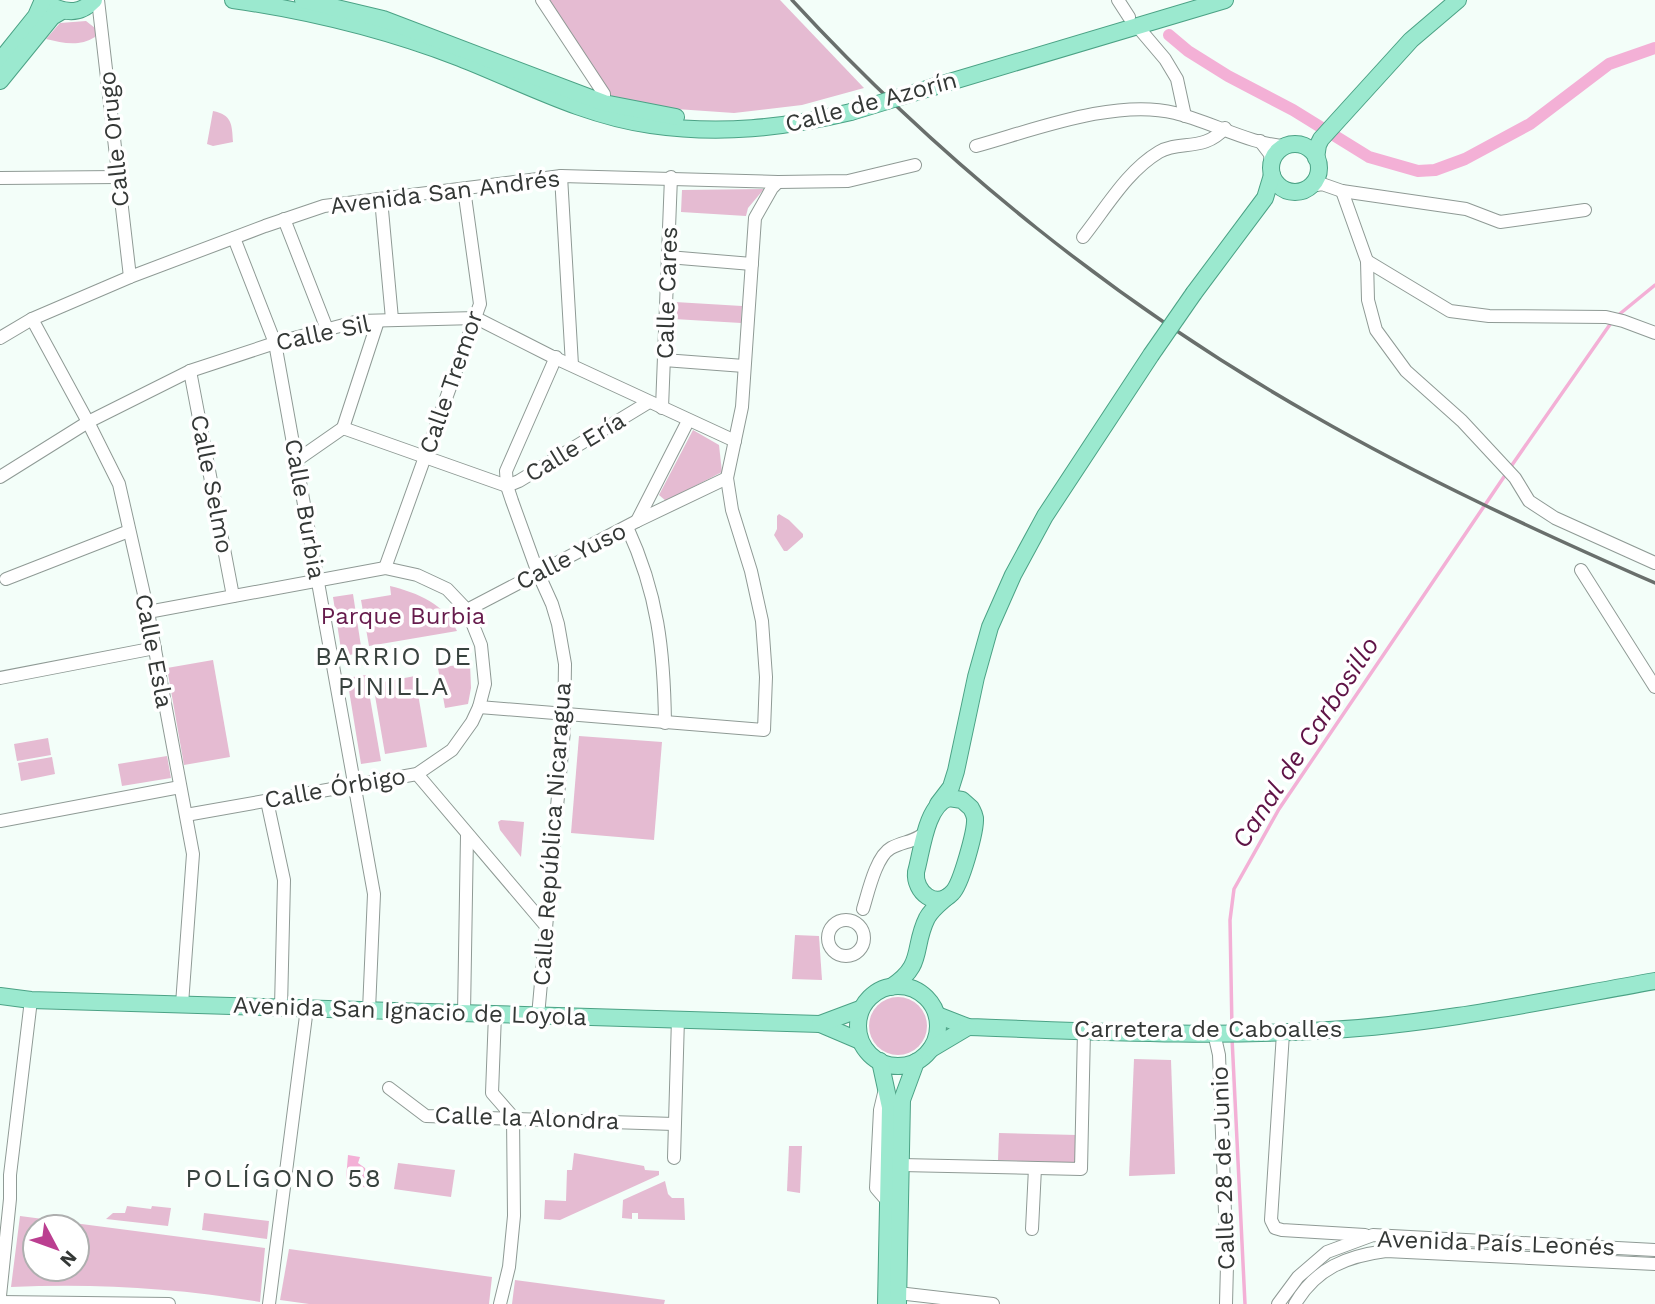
<svg xmlns="http://www.w3.org/2000/svg" width="1655" height="1304" viewBox="0 0 1655 1304" font-family="'Work Sans',sans-serif">
  <rect width="100%" height="100%" fill="#f3fef9"/>
  <g fill="#e5bbd2" fill-rule="evenodd">
    <polygon points="542,0 780,0 864,88 802,105 734,113 662,108 604,94"/>
    <path d="M86,21L95,28V37C79,47 63,43 46,39L60,23Z"/>
    <path d="M213,111C232,115 232,124 233,142L213,146L207,144Z"/>
    <polygon points="764,189 748,208 746,216 681,212 682,190"/>
    <polygon points="675,302 742,306 741,323 674,319"/>
    <polygon points="693,430 719,445 722,472 666,501 659,495"/>
    <polygon points="779,514 789,520 803,534 803,537 787,551 784,551 774,535 777,529 777,516"/>
    <path d="M390,586C418,593 445,604 457,631L369,646L361,600L391,595Z"/>
    <polygon points="353,594 362,653 342,656 333,597"/>
    <polygon points="213,660 230,757 184,765 167,668"/>
    <polygon points="470,663 471,688 468,704 445,708 438,668"/>
    <polygon points="366,675 381,761 361,764 347,678"/>
    <polygon points="415,676 427,747 385,754 373,684"/>
    <polygon points="579,736 662,742 654,840 571,833"/>
    <polygon points="48,738 51,755 17,761 14,744"/>
    <polygon points="167,756 171,778 122,786 118,764"/>
    <polygon points="52,757 55,774 21,781 18,763"/>
    <polygon points="501,820 524,822 521,857 500,830 498,822"/>
    <polygon points="795,935 819,936 822,980 792,979"/>
    <circle cx="898" cy="1026" r="29"/>
    <polygon points="1134,1059 1171,1060 1175,1174 1129,1176"/>
    <polygon points="999,1133 1077,1135 1076,1163 998,1160"/>
    <polygon points="789,1146 802,1146 800,1193 787,1191"/>
    <polygon points="574,1153 644,1166 645,1170 659,1171 659,1175 560,1220 544,1219 545,1200 566,1201 567,1170 572,1170"/>
    <polygon points="398,1163 455,1170 451,1197 394,1189"/>
    <polygon points="665,1181 668,1194 672,1198 684,1198 685,1220 638,1219 638,1213 632,1213 632,1219 622,1218 623,1200"/>
    <polygon points="127,1206 151,1209 152,1206 171,1208 168,1226 106,1219 113,1213 125,1213"/>
    <polygon points="204,1213 269,1221 267,1239 202,1230"/>
    <path d="M20,1216L265,1248L260,1302C177,1288 94,1283 11,1287ZM35,1227H77V1269H35Z"/>
    <polygon points="289,1249 492,1277 489,1304 309,1304 280,1300"/>
    <polygon points="515,1280 665,1300 664,1304 512,1304"/>
  </g>
  <polygon fill="#f3b0d6" points="348,1155 360,1157 358,1163 365,1168 367,1176 374,1177 372,1188 354,1186 346,1179"/>
  <g fill="none" stroke-linecap="round" stroke-linejoin="round">
    <g stroke="#f3b0d6" stroke-width="3.5">
      <polyline points="1616,317 1655,285"/>
      <polyline points="1232,1030 1230,920 1234,889 1279,809 1512,465 1611,323"/>
      <polyline points="1232,1038 1245,1304"/>
    </g>
    <polyline stroke="#f3b0d6" stroke-width="12" points="1169,35 1188,51 1228,76 1293,110 1369,157 1418,171 1435,170 1465,159 1530,124 1609,64 1655,48"/>
    <g stroke="#8f9a95" stroke-width="14">
      <g id="minor">
        <polyline points="98,0 130,277"/>
        <polyline points="542,0 604,94 604,103"/>
        <polyline points="1118,0 1129,17"/>
        <polyline points="1137,26 1165,59 1177,79 1185,116"/>
        <polyline points="1260,141 1270,154 1271,165"/>
        <path d="M976,146C1034,130 1116,98 1175,113C1209,121 1254,146 1287,146"/>
        <polyline points="561,176 572,365"/>
        <polyline points="0,178 118,177"/>
        <polyline points="1311,186 1322,184 1342,191 1466,209 1500,222 1585,210"/>
        <polyline points="1342,191 1367,261 1368,300 1376,330 1406,371 1462,421 1515,478 1529,501 1555,518 1655,563"/>
        <polyline points="381,199 392,319"/>
        <polyline points="284,219 327,329"/>
        <path d="M1083,237C1106,208 1127,171 1159,152C1180,140 1204,152 1225,128"/>
        <polyline points="234,238 275,343 374,894 369,1010"/>
        <polyline points="668,257 752,264"/>
        <polyline points="1367,261 1450,311 1489,316 1606,317 1623,321 1655,333"/>
        <polyline points="32,319 88,422 119,484 148,612 193,854 182,1004"/>
        <polyline points="0,338 32,319 130,277 265,226 324,206 561,176 778,182 848,181 915,165"/>
        <polyline points="664,360 744,366"/>
        <polyline points="190,371 233,596"/>
        <polyline points="662,408 671,177"/>
        <polyline points="343,428 378,321"/>
        <polyline points="297,460 343,428 507,486"/>
        <polyline points="0,477 88,422 190,371 275,343 359,321 476,318 551,356 735,441"/>
        <polyline points="507,486 519,481 649,402"/>
        <polyline points="637,521 688,421"/>
        <path d="M627,527C658,594 664,650 665,723"/>
        <polyline points="385,568 480,304 464,189"/>
        <polyline points="1581,570 1655,687"/>
        <polyline points="6,579 129,531"/>
        <polyline points="467,610 637,521 727,478"/>
        <polyline points="148,612 385,568 417,575 447,589 467,610 481,645 485,684 479,707 472,722 452,750 417,774 186,815"/>
        <polyline points="0,678 155,648"/>
        <polyline points="479,707 764,730 766,677 762,621 751,571 732,510 727,478 742,407 755,218 772,188 778,182"/>
        <polyline points="417,774 546,926"/>
        <polyline points="267,801 284,880 281,1007"/>
        <polyline points="0,821 180,787"/>
        <path d="M863,909C868,893 876,856 891,848C904,841 916,842 927,831"/>
        <circle cx="846" cy="938" r="18"/>
        <polyline points="464,1013 467,835"/>
        <polyline points="495,1014 492,1093 513,1117 514,1216 509,1267 500,1304"/>
        <polyline points="538,1016 564,730 565,664 558,624 552,604 538,573 512,501 507,486 506,471 556,357"/>
        <polyline points="1214,1033 1219,1055 1227,1265 1226,1304"/>
        <polyline points="1283,1033 1271,1220 1275,1228 1282,1230 1365,1235"/>
        <polyline points="389,1088 426,1116 674,1124"/>
        <polyline points="885,1089 880,1110 876,1188 888,1202"/>
        <polyline points="674,1158 678,1018"/>
        <polyline points="901,1165 1081,1169 1084,1030"/>
        <polyline points="1032,1229 1035,1168"/>
        <polyline points="898,1293 993,1304"/>
        <polyline points="0,1296 10,1199 10,1175 31,1000"/>
        <polyline points="0,1302 169,1304"/>
        <polyline points="269,1304 307,1008"/>
        <polyline points="1278,1304 1298,1277 1327,1252 1373,1235 1655,1250"/>
        <path d="M1295,1304C1316,1268 1347,1256 1386,1251L1655,1264"/>
      </g>
    </g>
    <g stroke="#4ba285" stroke-width="18">
      <g id="major">
        <path d="M233,0C310,11 387,30 460,58C521,82 584,116 651,125C720,135 784,128 851,112"/>
        <polyline points="303,0 383,19 604,103 676,117"/>
        <path d="M52,6C68,14 82,13 94,0"/>
        <polyline points="0,61 36,16 43,0"/>
        <polyline points="0,81 52,17 62,11"/>
        <polyline points="933,87 1225,0"/>
        <circle cx="1295" cy="168" r="24"/>
        <polyline points="1316,158 1318,145 1321,139 1411,40 1458,0"/>
        <polyline points="1194,293 1265,198 1272,175"/>
        <path d="M949,798L962,800L971,808C973,812 974,813 975,818C976,830 961,885 952,893C936,910 914,892 916,872C922,851 926,805 949,798Z"/>
        <polyline points="938,804 951,787 956,771 976,677 990,627 1013,575 1045,516 1151,355"/>
        <circle cx="898" cy="1026" r="40"/>
        <path d="M891,987C925,965 912,948 927,918C932,909 939,904 947,897"/>
        <polyline points="0,996 31,1000 820,1024 860,1041"/>
        <path d="M937,1015L968,1027C1088,1031 1209,1038 1329,1030C1439,1024 1547,1000 1655,981"/>
        <polyline points="820,1024 860,1009"/>
        <polyline points="931,1049 968,1027"/>
        <polyline points="880,1061 890,1107 886,1304"/>
        <polyline points="898,1304 902,1100 916,1062"/>
      </g>
    </g>
    <use href="#minor" stroke="#fff" stroke-width="12"/>
    <use href="#major" stroke="#9be9cf" stroke-width="16"/>
    <path stroke="#696f6c" stroke-width="3.5" d="M792,0C943,164 1120,306 1314,416C1424,479 1539,532 1655,583"/>
    <g stroke="#4ba285" stroke-width="18" stroke-linecap="butt">
      <g id="major-bridge">
        <polyline points="851,112 933,87"/>
        <polyline points="1151,355 1194,293"/>
      </g>
    </g>
    <use href="#major-bridge" stroke="#9be9cf" stroke-width="16"/>
  </g>
  <g text-anchor="middle" stroke-width="7" stroke-linejoin="round" paint-order="stroke">
    <g font-size="24" fill="#343836" stroke="#fff">
      <text transform="translate(871 102) rotate(-15)" y="8">Calle de Azorín</text>
      <text transform="translate(114 139) rotate(-96)" y="8">Calle Orugo</text>
      <text transform="translate(445 192) rotate(-7)" y="8">Avenida San Andrés</text>
      <text transform="translate(667 293) rotate(-88)" y="8">Calle Cares</text>
      <text transform="translate(323 333) rotate(-12)" y="8">Calle Sil</text>
      <text transform="translate(451 382) rotate(-71)" y="8">Calle Tremor</text>
      <text transform="translate(575 447) rotate(-31)" y="8">Calle Ería</text>
      <text transform="translate(212 484) rotate(79)" y="8">Calle Selmo</text>
      <text transform="translate(305 509) rotate(80)" y="8">Calle Burbia</text>
      <text transform="translate(571 556) rotate(-27)" y="8">Calle Yuso</text>
      <text transform="translate(154 651) rotate(79)" y="8">Calle Esla</text>
      <text transform="translate(335 788) rotate(-10)" y="8">Calle Órbigo</text>
      <text transform="translate(552 834) rotate(-86)" y="8">Calle República Nicaragua</text>
      <text transform="translate(410 1011) rotate(2)" y="8">Avenida San Ignacio de Loyola</text>
      <text x="1208" y="1037">Carretera de Caboalles</text>
      <text transform="translate(527 1118) rotate(2)" y="8">Calle la Alondra</text>
      <text transform="translate(1223 1168) rotate(-92)" y="8">Calle 28 de Junio</text>
      <text transform="translate(1496 1243) rotate(2)" y="8">Avenida País Leonés</text>
    </g>
    <g font-size="24" fill="#661b4c" stroke="#fff">
      <text x="403" y="624">Parque Burbia</text>
    </g>
    <g font-size="26" letter-spacing="2" fill="#38423e" stroke="#fff">
      <text x="394" y="665">BARRIO DE<tspan x="394" dy="30">PINILLA</tspan></text>
      <text x="284" y="1187">POLÍGONO 58</text>
    </g>
    <g font-size="26" font-style="italic" fill="#5f1346" stroke="#fff">
      <text transform="translate(1305 742) rotate(-57)" y="9">Canal de Carbosillo</text>
    </g>
  </g>
  <g transform="translate(56 1248) rotate(131)"><circle r="33" fill="#ffffff" stroke="#aeafaf" stroke-width="2"/>
  <path d="M0-5L12 26L0 18L-12 26Z" fill="#bb3f90"/>
  <text y="-10" font-size="19" font-weight="bold" text-anchor="middle" fill="#343836">N</text>
  </g>
</svg>
